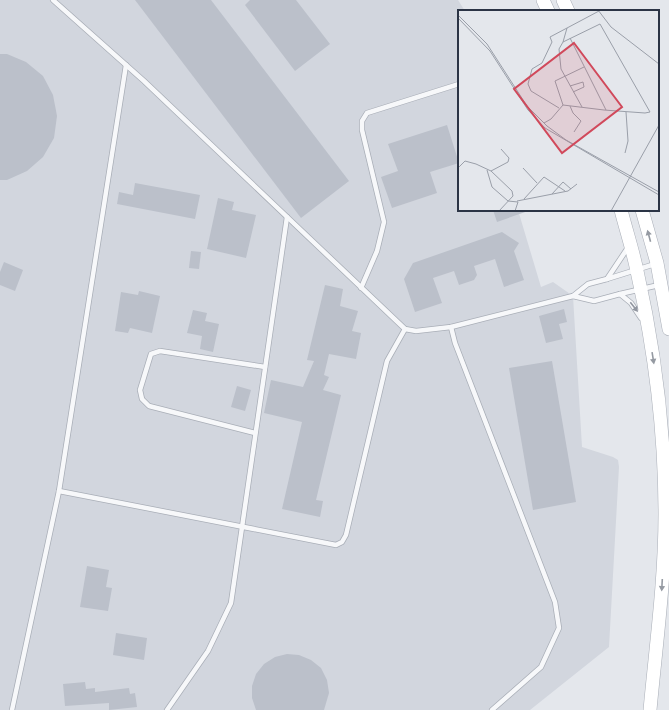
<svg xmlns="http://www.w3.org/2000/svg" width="669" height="710" viewBox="0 0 669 710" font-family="Overpass,sans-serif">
  <rect width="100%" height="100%" fill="#e4e7ec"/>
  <polygon fill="#d2d6de" points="0,0 458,0 465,11 459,11 459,210 518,210 541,287 553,282 573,296 582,447 613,457 618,460 619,467 609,647 530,710 0,710"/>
  <g fill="#bbc0ca">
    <polygon points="135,0 211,0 349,181 301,218"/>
    <polygon points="250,0 296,0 330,44 295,71 245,5"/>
    <polygon points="0,54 7,54 26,62 43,76 53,95 57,116 54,138 43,157 27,171 7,180 0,180"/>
    <polygon points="447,125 459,163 430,172 437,193 392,208 381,177 398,171 388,144"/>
    <polygon points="135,183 200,195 195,219 117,204 119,192 133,195"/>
    <polygon points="218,198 234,202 232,210 256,215 246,258 207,249"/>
    <polygon points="493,210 528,210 528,211 497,222"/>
    <polygon points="502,232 519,243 514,251 524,280 504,287 495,259 474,266 477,275 474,280 459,285 454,271 433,278 442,303 415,312 404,279 413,263"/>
    <polygon points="191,251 201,252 199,269 189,268"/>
    <polygon points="4,262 23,270 15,291 0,285 0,272"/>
    <polygon points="325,285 343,289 340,306 358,311 352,331 361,333 356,359 329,354 324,375 329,377 323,390 341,395 316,500 323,501 320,517 282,509 302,422 264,413 271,380 303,387 314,361 307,360"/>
    <polygon points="139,291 160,296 152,333 130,328 128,333 115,331 121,292 138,295"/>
    <polygon points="564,309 567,322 559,324 563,339 546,343 539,316"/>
    <polygon points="193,310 207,313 205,321 219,324 213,352 200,349 202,336 187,333"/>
    <polygon points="552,361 576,502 533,510 509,368"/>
    <polygon points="237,386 251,390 245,411 231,407"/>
    <polygon points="87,566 109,570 106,587 112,588 108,611 80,607"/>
    <polygon points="116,633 147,638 144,660 113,655"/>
    <polygon points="287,654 299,655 311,660 321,668 327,680 329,693 324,710 256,710 252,698 252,686 256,674 264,664 275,657"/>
    <polygon points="85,682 86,689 95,688 95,692 129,688 130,694 135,693 137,707 109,710 109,703 65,706 63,684"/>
  </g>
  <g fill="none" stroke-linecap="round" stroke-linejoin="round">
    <g stroke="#a9aeb7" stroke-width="6">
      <g id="lane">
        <polyline points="53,0 144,81 405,329 416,331 451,327 573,296 588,284 607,279 629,246"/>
        <polyline points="607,279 655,264"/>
        <polyline points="361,288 377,251 384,222 362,130 362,121 367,113 459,84"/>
        <polyline points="620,294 659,285"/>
        <polyline points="573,296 594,301 620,294 631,303 641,318"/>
        <polyline points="451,327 455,343 555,602 559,628 541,667 492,710"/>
        <polyline points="255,433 149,406 142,399 140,390 151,354 160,351 265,367"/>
        <polyline points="59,491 336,545 342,542 346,535 387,361 405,329"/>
        <polyline points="12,710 59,491 126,65"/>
        <polyline points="167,710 208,651 231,603 287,217"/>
      </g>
    </g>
    <g stroke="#a9aeb7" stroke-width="14">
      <g id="secondary">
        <polyline points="543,0 548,11"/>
        <polyline points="563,0 568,11"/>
        <path d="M621,210C626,230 633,251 637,271C655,351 665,432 665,514C665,580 656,645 650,710"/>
        <polyline points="642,210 657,263 669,329"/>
      </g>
    </g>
    <use href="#lane" stroke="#f7f8fa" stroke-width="4.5"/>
    <use href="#secondary" stroke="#fff" stroke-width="13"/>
  </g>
  <defs><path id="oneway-solid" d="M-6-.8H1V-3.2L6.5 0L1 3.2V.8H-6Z"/></defs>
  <g fill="#959aa2">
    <use href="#oneway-solid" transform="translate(649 236) rotate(-105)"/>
    <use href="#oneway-solid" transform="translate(653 358) rotate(81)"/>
    <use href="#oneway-solid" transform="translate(662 585) rotate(93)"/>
  </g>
  <use fill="#9196a0" href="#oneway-solid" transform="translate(634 307) rotate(52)"/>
  <g transform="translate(458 10)">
    <rect width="201" height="201" fill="#e4e7ec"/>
    <path fill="none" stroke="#9a9fa9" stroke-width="1" d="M140,0L153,17L201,54M0,5L29,34L69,96L89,116L108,130L201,182M0,8L32,41L70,100L87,118L201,185M112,28L148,100M105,32L109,18L141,1M112,76L125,72L126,77L115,82M105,95L97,71L126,57M112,96L115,103L123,111L116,122M101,98L73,81L70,74L74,59L84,53L94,32L92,27L109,18M86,113L93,109L105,95L146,100L187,103L192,102L142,14L105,32L101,39L103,59L124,97M167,143L170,131L168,102M0,158L7,151L18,154L33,161L54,181L55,186L41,201M65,158L79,173M177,158L201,115M29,160L34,177L50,191L60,192L57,201M33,161L50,152L51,148L43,139M94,184L105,172L113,179M66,189L86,167L107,181M59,191L110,181L119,174M153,201L177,158"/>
    <path fill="#d1495b" fill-opacity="0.15" stroke="#d1495b" stroke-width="2" d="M116,33L164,97L104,143L56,79Z"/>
    <rect width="201" height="201" fill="none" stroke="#2b3445" stroke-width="2"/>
  </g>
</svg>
